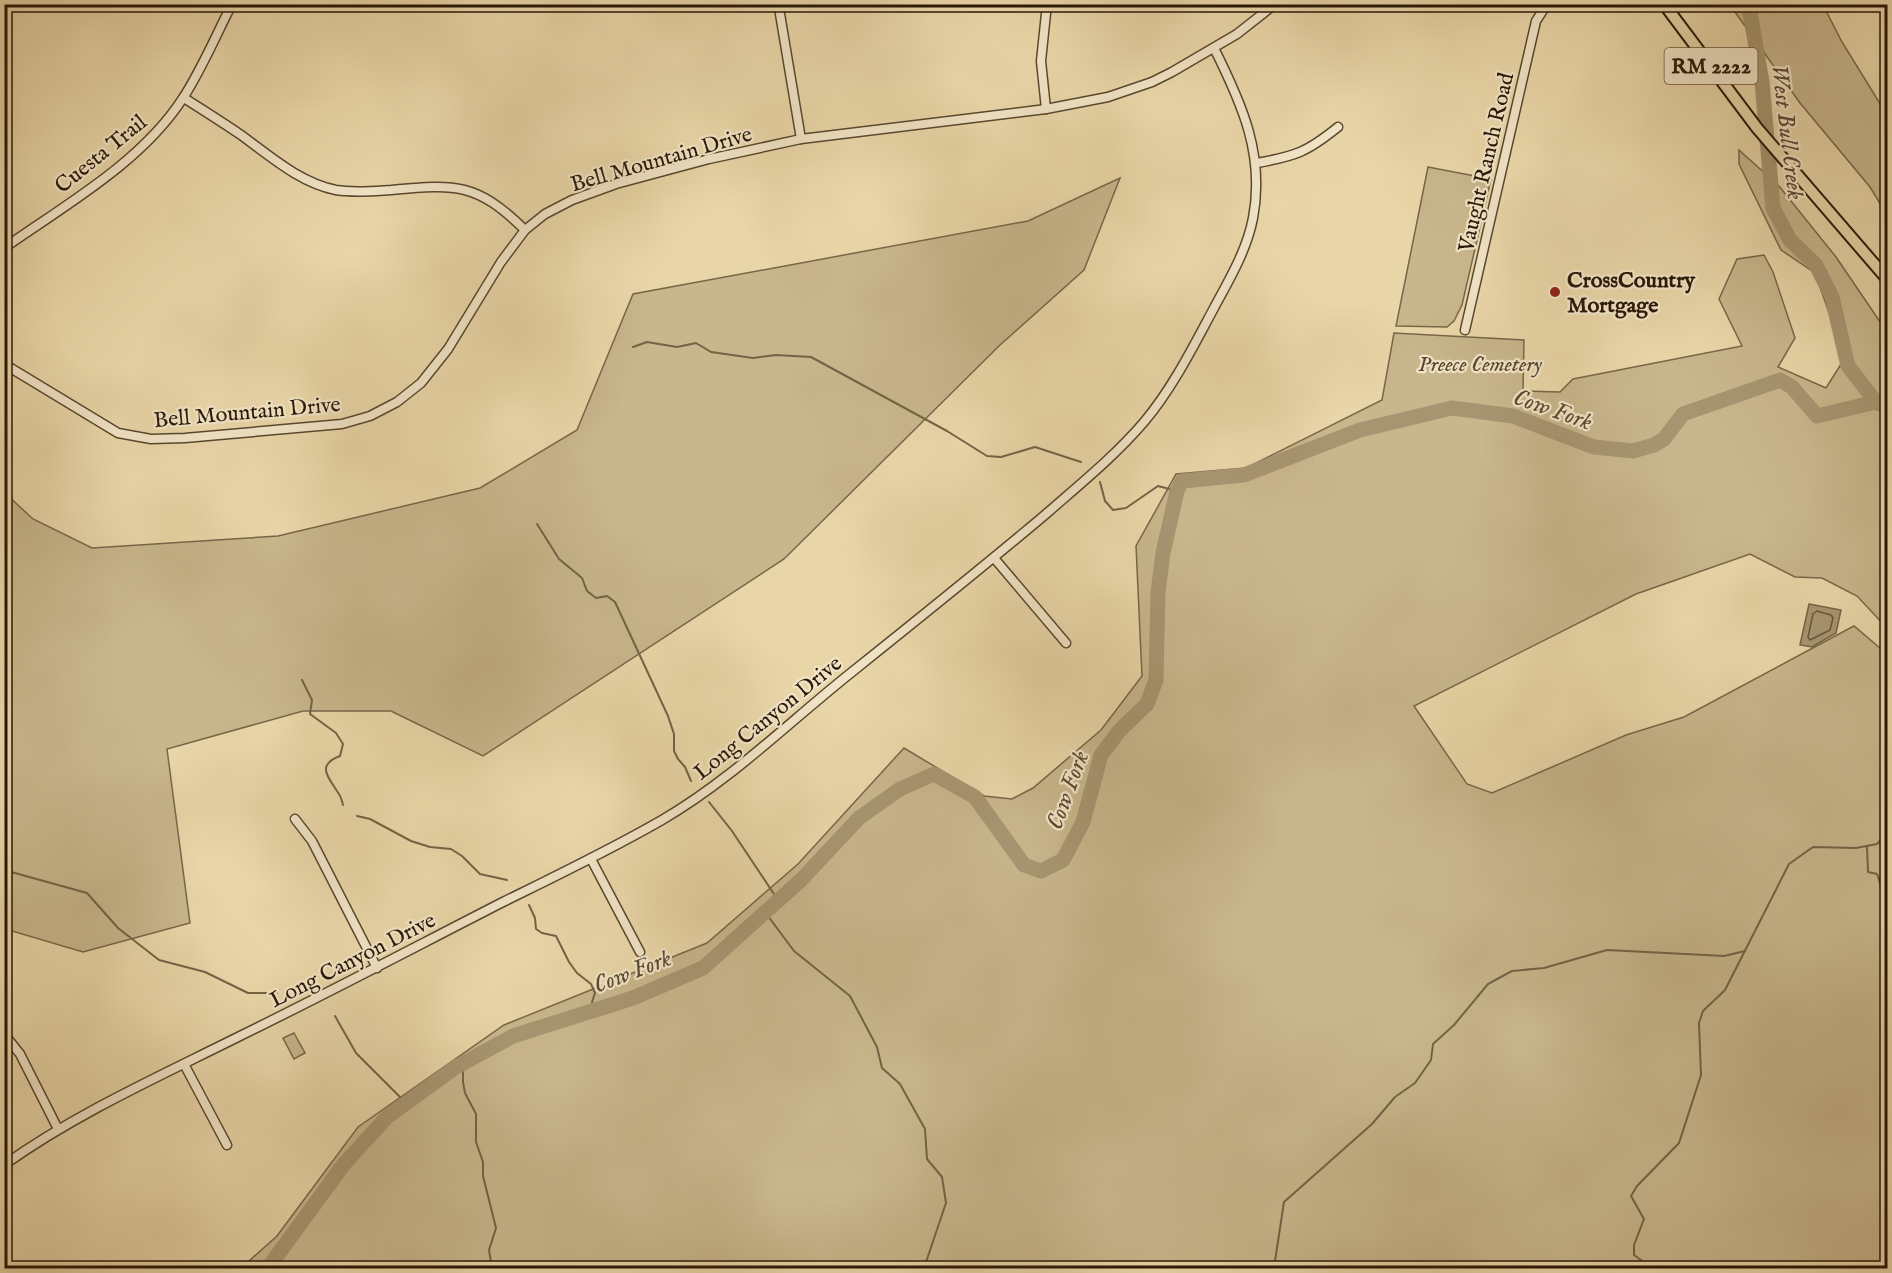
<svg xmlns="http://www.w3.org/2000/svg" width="1892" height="1273" viewBox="0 0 1892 1273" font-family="'IM FELL English',serif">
  <rect width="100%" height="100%" fill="#e9d6a8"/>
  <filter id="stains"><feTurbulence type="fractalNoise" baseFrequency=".00333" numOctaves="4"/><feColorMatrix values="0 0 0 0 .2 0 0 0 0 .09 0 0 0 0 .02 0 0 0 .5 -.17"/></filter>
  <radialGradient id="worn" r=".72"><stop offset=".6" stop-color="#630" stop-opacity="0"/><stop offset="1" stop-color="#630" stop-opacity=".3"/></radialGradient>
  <g fill="#c8b68c" stroke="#786649" stroke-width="1.5">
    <polygon points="1730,5 1823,5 1842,42 1887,115 1887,215 1870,187 1800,103"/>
    <polygon points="1739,150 1779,186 1836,257 1887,332 1888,550 1882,557 1887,570 1887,628 1857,596 1822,578 1795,577 1750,554 1636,594 1414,706 1467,784 1492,793 1626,735 1684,717 1854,626 1887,654 1887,1268 241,1268 277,1236 358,1127 504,1025 707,943 798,864 904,748 984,796 1012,799 1033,788 1101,730 1142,676 1136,546 1176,474 1246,468 1382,400 1394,333 1524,340 1523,391 1560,392 1573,379 1742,346 1719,299 1737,259 1764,255 1773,272 1795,338 1778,367 1826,388 1843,361 1840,344 1815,273 1781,250 1739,164"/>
    <polygon points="1428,167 1491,179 1462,305 1454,321 1447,327 1396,326"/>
    <polygon points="1120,178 1084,270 1000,345 784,559 483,756 391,711 303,711 167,749 190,923 83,952 5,929 5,493 33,519 92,548 278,536 480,488 577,430 633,294 1028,221"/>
    <polygon points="294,1033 305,1053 294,1059 283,1038"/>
  </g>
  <polygon fill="#a79571" stroke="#746346" stroke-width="1.5" points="1809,604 1841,610 1836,633 1812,647 1800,645"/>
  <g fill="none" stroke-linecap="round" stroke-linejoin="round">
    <polygon stroke="#68563c" stroke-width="1.5" points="1817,611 1831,615 1833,618 1830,630 1810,640 1808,637 1813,614"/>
    <g stroke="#746346" stroke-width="2">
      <polyline points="397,11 413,4"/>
      <polyline points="633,347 647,342 677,347 696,343 711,352 753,358 776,355 811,357 947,431 987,456 1001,457 1035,447 1081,462"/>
      <polyline points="1100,482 1105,501 1113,510 1126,508 1158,486 1177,491"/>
      <polyline points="537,524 559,559 582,578 587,591 596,598 607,596 615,602 668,716 674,734 674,751 678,759 685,767 691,781"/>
      <path d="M302,680L312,700L310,714L336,733L343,744L340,756C316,765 328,777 337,791C340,795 342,800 343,805"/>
      <polyline points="709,802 732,831 778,900"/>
      <polyline points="357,816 370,819 411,841 430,847 451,849 462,856 480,874 507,880"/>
      <path d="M1867,846L1868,872L1877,874C1882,885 1881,898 1888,907"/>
      <polyline points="4,870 87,893 118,928 159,960 205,972 248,993 277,993"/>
      <polyline points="529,905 535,918 536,929 542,933 556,936 569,962 577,973 591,984 595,993 592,1002 595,1010"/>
      <polyline points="765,912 794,951 850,996 877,1047 882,1068 900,1084 925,1129 927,1159 942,1177 946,1203 924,1268"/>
      <polyline points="335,1016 356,1053 406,1103"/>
      <polyline points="463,1062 463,1082 465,1093 476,1114 476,1142 483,1162 483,1176 496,1228 489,1250 492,1268"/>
      <polyline points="1275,1261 1284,1202 1372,1124 1395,1097 1415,1083 1431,1060 1433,1044 1454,1025 1488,984 1512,971 1544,968 1607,950 1724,956 1745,951"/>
      <polyline points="1652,1268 1634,1255 1634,1245 1644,1219 1631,1196 1637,1186 1679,1143 1701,1075 1699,1023 1703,1011 1725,990 1789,864 1813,847 1856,848 1877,844 1888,832"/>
    </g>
    <g stroke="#a79571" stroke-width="15">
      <polyline points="1745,4 1750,12 1762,82 1773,208 1790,240 1816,265 1832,297 1848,366 1876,402 1888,408"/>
      <polyline points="268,1268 344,1164 387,1117 456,1067 513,1036 633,998 703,968 801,880 859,818 900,789 934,774 975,797 1024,865 1041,871 1063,860 1083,822 1101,755 1120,730 1147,704 1156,680 1158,592 1163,553 1177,491 1182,481 1244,475 1360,430 1452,408 1513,416 1594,447 1633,451 1654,445 1664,439 1683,414 1780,380 1792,387 1817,416 1876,402"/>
    </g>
    <g stroke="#58472e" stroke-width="11">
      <g id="minor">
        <polyline points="780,14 801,139"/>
        <path d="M184,98C203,110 222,122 241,135C270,156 300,183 336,190C354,193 374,191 391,190C456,184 476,182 525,230"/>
        <polyline points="1046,109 1041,61 1047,4"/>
        <path d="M1257,163C1296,156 1307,152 1338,127"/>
        <path d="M4,248C65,205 142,162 183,98C202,69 216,35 232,4"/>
        <polyline points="1465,330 1536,21 1547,4"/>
        <polyline points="4,364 118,433 151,439 185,438 342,424 370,416 397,402 421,383 448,349 501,262 525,230 545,214 572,200 616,184 709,159 801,139 1046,109 1108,97 1152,82 1172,72 1237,34 1275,4"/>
        <polyline points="994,558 1066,643"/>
        <polyline points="295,819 312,841 377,968"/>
        <polyline points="591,859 640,952"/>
        <polyline points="4,1034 20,1054 58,1129"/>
        <polyline points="184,1064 227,1145"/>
        <path d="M4,1165C77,1113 160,1076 240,1036C328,993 415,947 503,902C556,876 610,850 662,820C731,780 789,722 852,672C917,620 982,568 1046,514C1079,485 1115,456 1144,422C1172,389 1193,347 1214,308C1229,280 1247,250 1253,218C1265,155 1242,104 1214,48"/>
      </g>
    </g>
    <g stroke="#281706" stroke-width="14">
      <polyline id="major" points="1664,4 1757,128 1888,280"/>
    </g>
    <use href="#minor" stroke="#f1e4c6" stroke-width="8"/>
    <use href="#major" stroke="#e9d6a8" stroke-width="10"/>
  </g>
  <circle fill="#8f2418" stroke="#f1e4c6" stroke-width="2" cx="1555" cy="292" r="6"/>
  <g text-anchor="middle" stroke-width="4.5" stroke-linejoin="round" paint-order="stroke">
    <rect fill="#f1e4c6" stroke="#645440" stroke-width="1.5" x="1664.5" y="48" width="93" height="36" rx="4.5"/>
    <g font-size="21" font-weight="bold" fill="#281706">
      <text x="1711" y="73">RM 2222</text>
    </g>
    <g font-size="22" fill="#281706" stroke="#f1e4c6">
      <text transform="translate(100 153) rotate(-39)" y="8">Cuesta Trail</text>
      <text transform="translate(661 158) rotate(-16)" y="8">Bell Mountain Drive</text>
      <text transform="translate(1485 162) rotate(-77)" y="8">Vaught Ranch Road</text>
      <text transform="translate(247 411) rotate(-5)" y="8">Bell Mountain Drive</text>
      <text transform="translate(767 717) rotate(-39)" y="8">Long Canyon Drive</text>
      <text transform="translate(352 959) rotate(-27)" y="8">Long Canyon Drive</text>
    </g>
    <g font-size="22" font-weight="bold" fill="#281706" stroke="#f1e4c6" text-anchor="start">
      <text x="1567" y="287">CrossCountry<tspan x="1567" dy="25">Mortgage</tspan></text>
    </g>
    <g font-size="22" font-style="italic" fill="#58472e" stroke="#f1e4c6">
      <text x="1480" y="371">Preece Cemetery</text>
    </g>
    <g font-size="24" font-style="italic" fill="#5b4931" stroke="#f1e4c6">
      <text transform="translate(1788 132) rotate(83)" y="8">West Bull Creek</text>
      <text transform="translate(1553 409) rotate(19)" y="8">Cow Fork</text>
      <text transform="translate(1067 790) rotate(-70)" y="8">Cow Fork</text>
      <text transform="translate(632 971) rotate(-21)" y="8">Cow Fork</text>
    </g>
  </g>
  <rect width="1892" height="1273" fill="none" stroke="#e9d6a8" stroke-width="24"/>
  <rect x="6" y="6" width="1880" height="1261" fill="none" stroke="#281706" stroke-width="3"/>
  <rect x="12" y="12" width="1868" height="1249" fill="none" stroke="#281706" stroke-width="1.5"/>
  <rect width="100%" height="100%" filter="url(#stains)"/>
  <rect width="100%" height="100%" fill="url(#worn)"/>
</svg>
